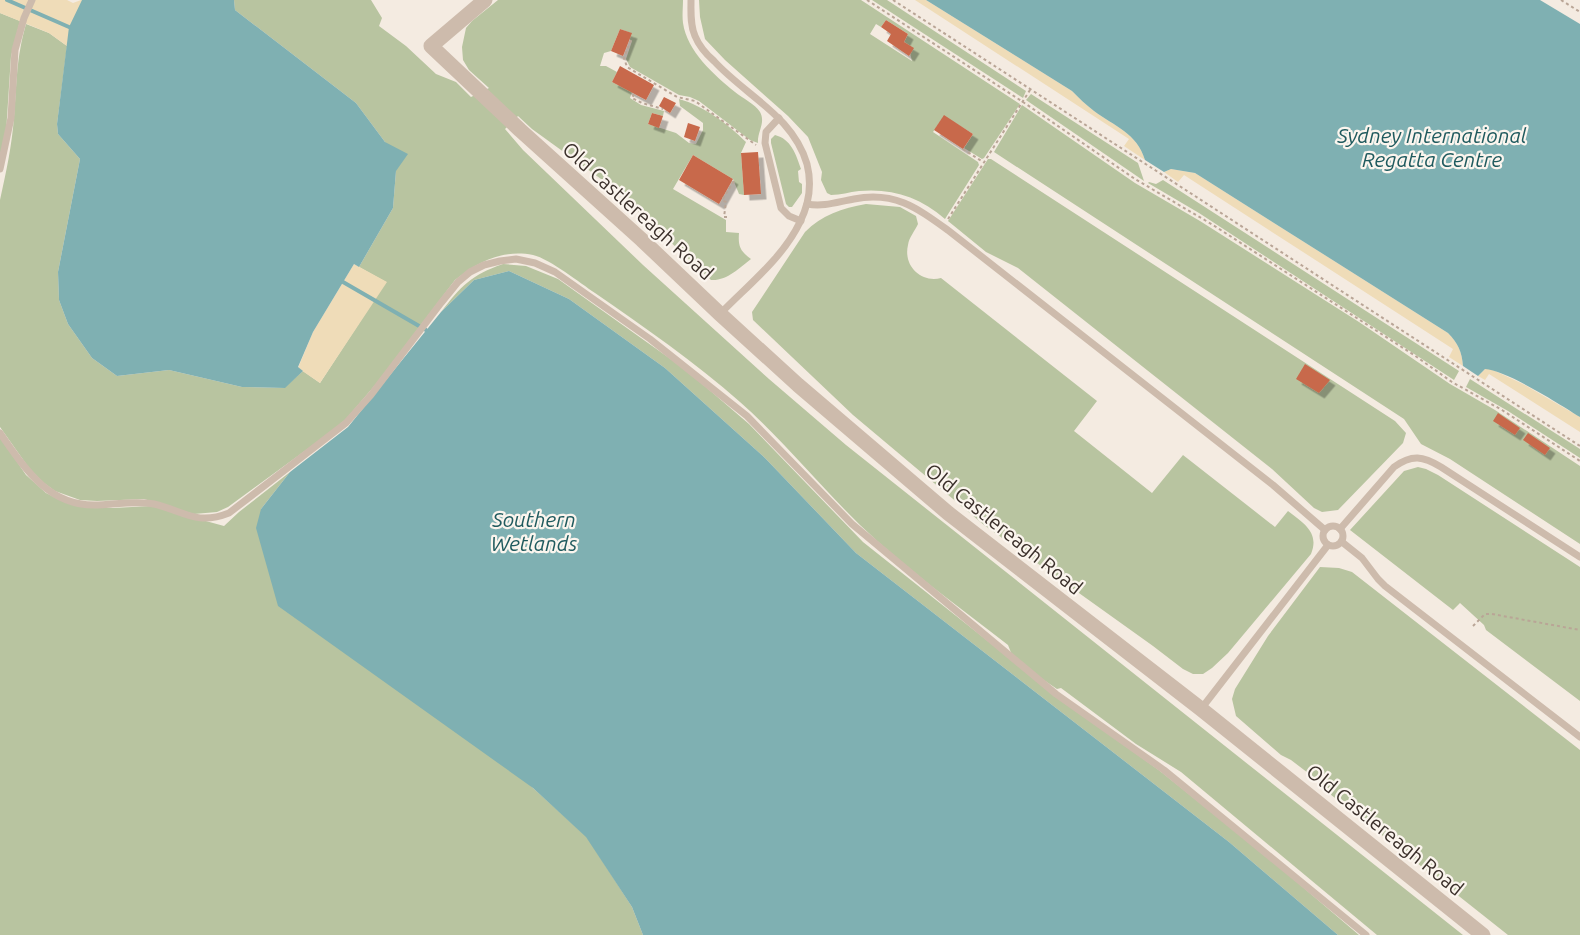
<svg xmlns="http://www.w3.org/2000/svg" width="1580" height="935" viewBox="0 0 1580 935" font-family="Ubuntu,sans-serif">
  <defs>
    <filter id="shadow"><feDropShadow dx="5.5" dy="5.5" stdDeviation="0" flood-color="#0004"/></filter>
  </defs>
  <rect width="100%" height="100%" fill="#f4ebe1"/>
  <g fill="#b8c4a0" fill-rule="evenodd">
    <path d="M234,0H371L382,18L379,26L406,46L436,74L456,82L471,97L489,88L469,70L463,60L462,47L466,28L472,21L498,0H683C683,7 682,16 683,23C687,51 714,75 735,92C742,98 755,104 760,112C766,123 757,132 758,143L750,140L699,101L690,97L679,95L630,67L626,59L632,41L629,39L631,33L620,29L611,51L604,53L600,66H606L617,72L612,82L632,92L630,98L641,105L664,111L663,116L652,113L648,124L676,133L689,143L696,144L703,130V123L680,106L679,99C704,106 728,124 746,142L741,153L744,195L739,194L733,179L693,155L673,189L726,220V232L739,233C738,246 740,251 751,259C739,268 727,281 711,280L630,204V200L532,129L518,116L505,129L523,150L643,265L769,379L846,445L1463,935H1377L1181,772L1136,744L1061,688L1057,689L1014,660L1008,645C958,606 906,569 860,525C819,485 783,440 740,402C695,362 644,327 595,293C580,283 550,259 533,255C502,249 478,262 455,280L376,384L346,419L328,434L228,507L217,512L194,514L144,499L97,501L80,500L55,491L44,483L29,468L0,427V200C6,173 12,145 14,117C17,82 16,59 26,24L49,33L67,46L57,124L58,134L80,159L58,272L59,300L68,324L92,358L117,376L169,370L242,387L284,388L303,371L320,383L386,282L359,267L393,208L396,171L385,142L356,103L235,10Z"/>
    <path d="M699,0H861L1020,104L984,158L982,159L964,148L973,134L944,116L933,132L978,162L979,165L945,219C920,197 892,188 859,191C849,192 841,195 831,195L827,193L821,180L822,172L808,137L788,116L725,60L705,39L700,17ZM886,20L908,34L904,42L913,48L910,53L912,61L870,34L876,24L881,27Z"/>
    <polygon points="872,0 887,0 1026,91 1023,98"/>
    <polygon points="0,13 20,21 11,56 5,148 0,167"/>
    <polygon points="1031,94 1138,163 1144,181 1026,100"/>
    <polygon points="1022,105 1135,183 1200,221 1359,322 1450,384 1495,410 1580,466 1580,544 1450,459 1421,444 1404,419 994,152"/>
    <path d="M775,135C791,139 796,154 801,169L798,171L799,182L802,184V193L792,207H789L786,204L771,143V139Z"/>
    <polygon points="988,159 991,159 1395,421 1406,433 1403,443 1338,510 1322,512 1314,508 1272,469 1018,268 986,252 948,221"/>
    <polygon points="1163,180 1459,371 1454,380 1199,213 1148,183 1149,182 1156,184"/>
    <path d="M866,204L900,207L916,216L918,224C915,231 909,237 908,245C903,266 921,283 941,278L1097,401L1074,431L1152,493L1183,455L1275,527L1288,511C1303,523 1320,532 1311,554L1228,653L1212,668L1203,674H1193L1183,669L1153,646L984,525L853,415L753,320L752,312L805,232C822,215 842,208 866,204Z"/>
    <path d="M503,264L526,266L558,279L686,370L749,424L863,542L1066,703L1160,771L1265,855L1359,935H1338L1229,842L856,553L765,458L665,368L569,299L509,271L474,280L441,312C461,286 471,275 503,264Z"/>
    <polygon points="1470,379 1580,449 1580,458 1508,411 1466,387"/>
    <polygon points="0,437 26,475 46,493 67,503 76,506 113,508 151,506 224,526 239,512 290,472 261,509 533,788 587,837 632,907 643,935 0,935"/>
    <polygon points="1418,467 1426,469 1438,475 1580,567 1580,701 1486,630 1484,625 1460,603 1453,610 1350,530 1404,471"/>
    <polygon points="1320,567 1339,568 1352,572 1580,750 1580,935 1508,935 1330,794 1329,789 1291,760 1281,755 1236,716 1232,699 1235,689 1268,636"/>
  </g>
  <g fill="#efdcb8">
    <polygon points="0,0 67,0 73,3 81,0 97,0 78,54 49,33 0,13"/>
    <path d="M915,0H926L1072,91C1079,98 1086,105 1094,111C1114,126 1137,133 1145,160L1124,146L1129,139Z"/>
    <path d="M1171,169L1195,173L1448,333C1458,343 1462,352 1463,366L1449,357L1453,349L1184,175L1178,182L1164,172Z"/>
    <polygon points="354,264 387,282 320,383 298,368 313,332"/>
    <polygon points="1485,369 1491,369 1523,384 1580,417 1580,432 1489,374 1485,380 1478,376"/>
  </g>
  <g fill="#7fb0b2">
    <polygon points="82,0 234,0 235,10 356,103 385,142 408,154 396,171 393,208 359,267 354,264 313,332 298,367 303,371 285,388 242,387 169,370 117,376 92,358 68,324 59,300 58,272 80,159 58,134 57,124 69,27"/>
    <path d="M926,0H1540L1580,24V417C1561,405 1506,370 1485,369L1478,376L1463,366C1462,352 1458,343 1448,333L1195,173L1171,169L1164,172L1145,160C1137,133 1114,126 1094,111C1086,105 1079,98 1072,91Z"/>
    <polygon points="509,271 569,299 665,368 765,458 856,553 1229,842 1338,935 643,935 632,907 586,837 533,788 278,606 256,528 261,509 290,472 348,427 441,312 474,280"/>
  </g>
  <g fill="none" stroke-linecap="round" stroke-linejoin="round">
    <g stroke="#7fb0b2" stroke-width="4">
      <polyline points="7,0 69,27"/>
      <polyline points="343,282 426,330"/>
    </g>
  </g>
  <g fill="#c8694b" filter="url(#shadow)">
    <polygon points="886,20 908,34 904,42 914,48 909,56 887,41 891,34 881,27"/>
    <polygon points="620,29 632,33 623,56 611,51"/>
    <polygon points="620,66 654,85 646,100 612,82"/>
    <polygon points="664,97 676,103 670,113 659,106"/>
    <polygon points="652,113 663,116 659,128 648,124"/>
    <polygon points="944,115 973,134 963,149 934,130"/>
    <polygon points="688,123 700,127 695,141 684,137"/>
    <polygon points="758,152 761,194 744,195 741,153"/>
    <polygon points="693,155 733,179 719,204 679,180"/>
    <polygon points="1305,364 1330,380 1319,393 1296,379"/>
    <polygon points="1498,413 1520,428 1515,435 1493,421"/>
    <polygon points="1528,433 1550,448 1545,455 1523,440"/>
  </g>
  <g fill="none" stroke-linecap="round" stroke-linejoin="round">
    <g stroke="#b9a596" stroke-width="2" stroke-dasharray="3 3" stroke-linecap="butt">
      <polyline points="867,0 1023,102 1135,179 1213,225 1414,355 1452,382 1502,410 1580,461"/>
      <polyline points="893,0 1580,446"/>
      <polyline points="1561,0 1580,12"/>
      <polyline points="631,40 624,58 627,67 677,97 695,101 756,145"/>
      <polyline points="634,94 632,98 642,103 663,109"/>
      <polyline points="963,149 983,162"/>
      <polyline points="727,217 724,217 726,202 722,200 734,181"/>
      <polyline points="948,219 1030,90"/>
      <polyline points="1473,626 1485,614 1492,614 1580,630"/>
    </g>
    <g stroke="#cdbbac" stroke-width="7">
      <path d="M691,0C691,12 690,25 695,36C699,46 706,54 714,61C746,96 793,116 807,164C812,184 809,204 800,222C783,258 747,286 720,314"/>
      <polyline points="779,118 766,132 765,143 781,208 789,216 801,221"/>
      <polyline points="0,169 11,118 15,50 24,18 32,0"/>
      <path d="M807,204C824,207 837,202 854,199C895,191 917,208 949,231L1273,485L1325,530"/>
      <path d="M0,433C24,467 47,505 94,505C114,505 134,500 154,504C184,511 196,526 229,513L346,423L371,395L441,303L458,282L470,272L484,265L500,261L516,259L535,263L555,272L650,339L747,416L852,524L1056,694L1164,770L1366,935"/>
      <circle cx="1333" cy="536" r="10"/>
      <path d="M1340,529L1394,467C1412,454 1423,456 1441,467L1580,557"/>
      <polyline points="1342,542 1362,558 1378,579 1385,586 1580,737"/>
      <polyline points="1201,709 1328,545"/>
    </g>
    <polyline stroke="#cdbbac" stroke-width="15" points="485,0 431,46 520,130 642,240 720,314 798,385 948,513 1201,709 1483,935"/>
  </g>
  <g text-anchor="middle" stroke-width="4.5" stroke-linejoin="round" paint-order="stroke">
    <g font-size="20" fill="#3b302b" stroke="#fbf5ee">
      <text transform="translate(638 211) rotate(42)" y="7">Old Castlereagh Road</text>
      <text transform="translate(1004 529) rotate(39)" y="7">Old Castlereagh Road</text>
      <text transform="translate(1385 830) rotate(39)" y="7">Old Castlereagh Road</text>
    </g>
    <g font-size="21" font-style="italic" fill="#1f5a5e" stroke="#fbf5ee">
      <text x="1432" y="143">Sydney International<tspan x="1432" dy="24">Regatta Centre</tspan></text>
      <text x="534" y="527">Southern<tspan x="534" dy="24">Wetlands</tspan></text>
    </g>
  </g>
</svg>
